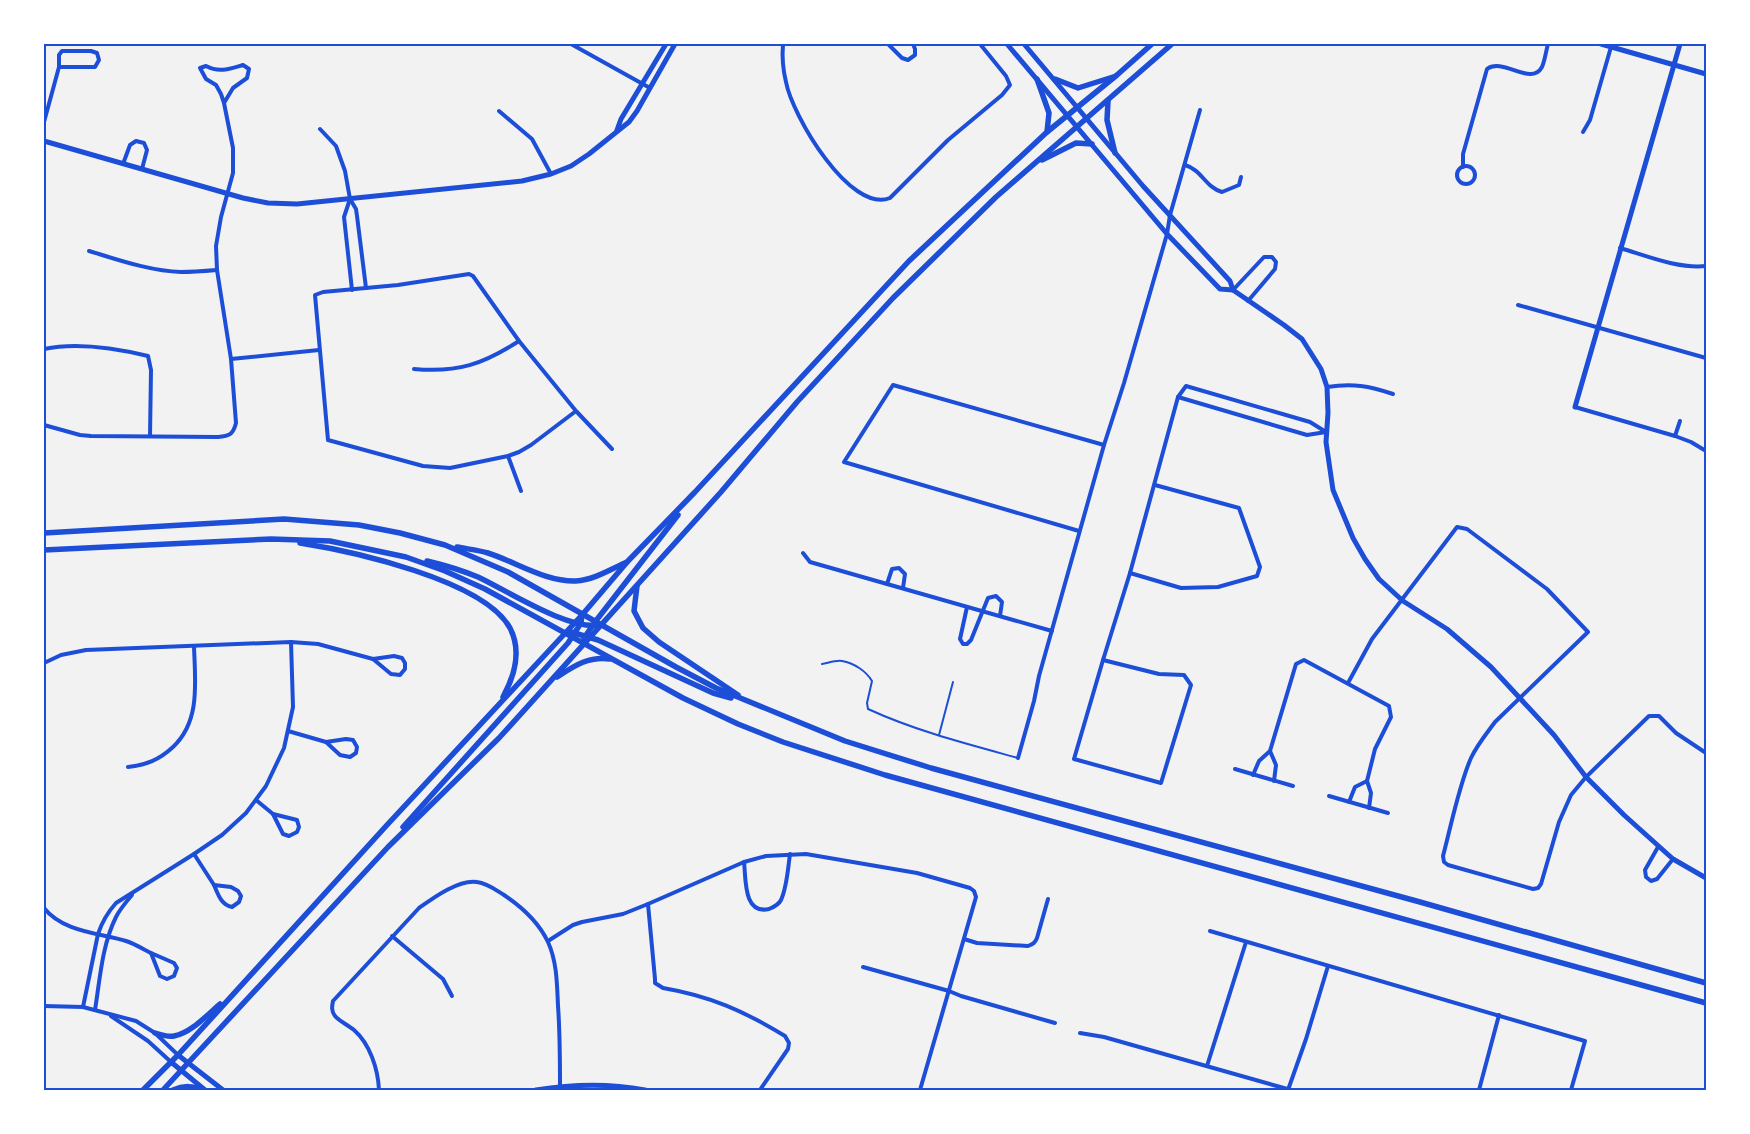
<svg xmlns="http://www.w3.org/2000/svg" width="1750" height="1134" viewBox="0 0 1750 1134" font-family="'Public Sans',sans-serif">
  <rect width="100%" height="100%" fill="#f2f2f2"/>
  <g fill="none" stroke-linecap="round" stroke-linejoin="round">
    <g stroke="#1d4ed8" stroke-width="2">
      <path d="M822,664C828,663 836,660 842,661C854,663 866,671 872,681L867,703L868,709C916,731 967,744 1018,758"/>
      <polyline points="939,735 953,682"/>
    </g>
    <g stroke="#1d4ed8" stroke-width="4">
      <polyline points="429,44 437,44"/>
      <polyline points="571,44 650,88"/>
      <path d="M783,44C782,56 783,70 786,82C792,115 850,214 890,198L948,140L1002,95L1010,85L1006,76L980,44"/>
      <polyline points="888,44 902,58 908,60 915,55 915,49 913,44"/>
      <polyline points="499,111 532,139 551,174"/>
      <polyline points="44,122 59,67 59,55 62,51 91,51 97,53 99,60 95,67 59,67"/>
      <polyline points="320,129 336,146 345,171 350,199 356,209 357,216 366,288"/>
      <polyline points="1583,132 1590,120 1611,47"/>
      <polyline points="123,164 130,145 136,141 144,143 147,150 142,169"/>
      <path d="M1185,165C1202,170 1205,187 1222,192L1239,185L1241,177"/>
      <circle cx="1466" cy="175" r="9"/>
      <path d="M1463,167V154L1487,69C1503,57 1531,87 1542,67C1545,60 1546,51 1548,44"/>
      <polyline points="350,199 344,217 352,290"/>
      <path d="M1620,248C1647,256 1678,269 1706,266"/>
      <path d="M89,251C119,260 150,271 181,272C193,272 205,271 217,270"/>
      <polyline points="1233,290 1264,257 1272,257 1276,262 1275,269 1248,301"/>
      <polyline points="1518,305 1706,358"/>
      <path d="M44,349C77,342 115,348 148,356L151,370L150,436"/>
      <polyline points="231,359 319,350"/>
      <path d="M414,369C458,373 483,364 519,341"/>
      <path d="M1327,387C1353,383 1369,386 1393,394"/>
      <polyline points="1178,397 1307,435 1326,432"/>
      <polyline points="1575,407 1675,436 1691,442 1706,451"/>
      <polyline points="576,411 531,445 519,452 508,456 450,468 423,466 328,440 315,295 323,292 398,285 469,274 473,276 519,341 576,411 612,449"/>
      <path d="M44,425L80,435L91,436L218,437C229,436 233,435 236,423L231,359L217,270L216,246L221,217L233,173V148L224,103L221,94L216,85L206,79L200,68L206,66C219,73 229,69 243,65L249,69L247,78L233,88L224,103"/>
      <polyline points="1675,436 1680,421"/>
      <polyline points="508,456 521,491"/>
      <polyline points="1079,531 844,462 893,385 1104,445"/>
      <polyline points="803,553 810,562 1052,631"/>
      <polyline points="1130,573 1181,588 1218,587 1257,576 1260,567 1239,508 1155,485"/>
      <polyline points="887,584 892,569 899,568 905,574 903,588"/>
      <polyline points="967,607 960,639 963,644 967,644 971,640 988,598 996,596 1002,602 1000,616"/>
      <polygon points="394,656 402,658 405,663 405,669 400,675 391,674 373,659"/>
      <polyline points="1103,660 1130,573 1178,397 1186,386 1310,422 1326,432"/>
      <polygon points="1103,660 1159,674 1184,675 1191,685 1161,783 1074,759"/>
      <polyline points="44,663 61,655 86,650 291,642 318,644 373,659"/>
      <path d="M1348,683L1372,639L1457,527L1467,529L1547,589L1588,632L1495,722C1487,733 1477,745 1471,758C1459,785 1451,826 1443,856L1444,862L1448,865L1533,889L1538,888L1541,884L1559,822L1571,795L1586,777L1649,716H1659L1676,733L1706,753"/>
      <polyline points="288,731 326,742"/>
      <polygon points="346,739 353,740 357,747 356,753 350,757 340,755 326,742"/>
      <polyline points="1270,751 1276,765 1274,781"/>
      <polyline points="1018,758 1034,701 1039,676 1104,445 1124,383 1167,234 1170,215 1200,110"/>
      <path d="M128,767C146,765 159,760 173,747C201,721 195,681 194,646"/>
      <polyline points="1235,769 1293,786"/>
      <polyline points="1253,775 1259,761 1270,751 1296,664 1304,660 1389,706 1391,717 1375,749 1367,781 1371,793 1369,808"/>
      <polyline points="1329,796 1388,813"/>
      <polyline points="256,800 273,814"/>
      <polyline points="1349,802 1355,787 1367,781"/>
      <polygon points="273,814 297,820 299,827 297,832 289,836 283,834"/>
      <polyline points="1658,847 1645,870 1646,877 1651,881 1657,879 1673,859"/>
      <polyline points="194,854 214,885"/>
      <path d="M744,862C746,878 743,915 769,909C774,907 779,904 781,900C787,887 788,868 790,854"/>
      <path d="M214,885L231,887L238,891L241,896L239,902L232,907C221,905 218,894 214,885Z"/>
      <path d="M648,904L655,979V983L663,988C710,996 744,1011 785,1036L789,1043L788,1049L760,1090"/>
      <path d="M44,908C63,932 99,933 126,941C135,944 143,949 151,953"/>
      <polyline points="1210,931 1585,1041 1571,1090"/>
      <polyline points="392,936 443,979 452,996"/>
      <path d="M964,939L977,943L1028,946C1033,944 1035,943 1037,938L1048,899"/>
      <polyline points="548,941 573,925 582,922 623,914 648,904 744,862 766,856 806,854 917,873 970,888 974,891 976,897 920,1090"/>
      <polygon points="151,953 174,963 177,968 174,976 167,979 160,976"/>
      <polyline points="863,967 949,991 961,996 1055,1023"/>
      <polyline points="44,1006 83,1007 136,1021 155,1033 178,1055"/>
      <path d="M83,1007L98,934C102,922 107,913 116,903L194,854L222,835L246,813L266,786L284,748L293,707L291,642"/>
      <path d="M95,1010C100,979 102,945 116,917C120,909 126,902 132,895"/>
      <polyline points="111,1016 148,1041 171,1062"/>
      <polyline points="1080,1033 1104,1037 1291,1090"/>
      <polyline points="1207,1066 1246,942"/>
      <path d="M379,1090C378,1069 370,1044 354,1030C348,1025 339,1021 335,1016C331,1011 332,1006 333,1001L419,908C433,898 459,879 477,882C487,883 496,890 504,895C522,907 539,923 548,942C557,962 557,984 558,1006C560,1033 560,1059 560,1086"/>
      <polyline points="888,1090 895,1090"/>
      <polyline points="1288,1090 1306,1039 1328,966"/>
      <polyline points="1479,1090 1499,1015"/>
    </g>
    <g stroke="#1d4ed8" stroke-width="5">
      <polyline points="1007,44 1167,234 1220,289 1233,290 1284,325 1302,339 1321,369 1327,387 1328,413 1326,442 1333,490 1353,538 1365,559 1379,579 1403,601 1447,629 1491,667 1554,735 1586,777 1624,815 1673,859 1706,878"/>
      <polyline points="1024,44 1143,186 1230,281 1233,290"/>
      <polyline points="1601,44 1706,74"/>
      <polyline points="617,130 621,119 666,44"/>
      <polyline points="44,141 243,198 268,203 297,204 522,181 551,174 571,166 589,154 629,122 637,111 675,44"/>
      <polyline points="1575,407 1680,44"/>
      <polyline points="178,1055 223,1090"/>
      <polyline points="171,1062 205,1090"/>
      <path d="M536,1090C573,1084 608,1083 645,1090"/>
    </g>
    <g stroke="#1d4ed8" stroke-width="5.5">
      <polyline points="1037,79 1049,113 1047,132"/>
      <polyline points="1055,79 1078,88 1113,77"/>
      <polyline points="1108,101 1107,120 1115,153"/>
      <polyline points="1042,160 1076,143 1092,144"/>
      <polyline points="44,533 284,519 359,525 400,533 445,545 508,572 676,667 716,688 845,741 931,768 1420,902 1706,983"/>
      <path d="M300,543C351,551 484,580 510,628C522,651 515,675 503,697"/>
      <path d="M457,547C467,549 478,550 488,553C516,562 546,582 576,581C594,580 611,569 627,562"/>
      <polyline points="44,550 271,539 330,541 406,557 445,571 485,589 683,698 738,724 783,742 885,775 1706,1003"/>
      <path d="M427,561C444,565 461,570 478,577C508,591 569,631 601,625"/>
      <polyline points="637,586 634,611 643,628 659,642 738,695"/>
      <polyline points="571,632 598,640 713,693 731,698"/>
      <polyline points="584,638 595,622 678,515"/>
      <path d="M557,677C574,666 588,656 610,659"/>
      <polyline points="403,827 568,643 581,623 582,615"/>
      <path d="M155,1033C161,1035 168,1037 174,1036C191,1033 207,1015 220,1004"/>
      <polyline points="143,1090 178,1055 387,825 582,615 628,561 695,492 909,261 1047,132 1117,75 1152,44"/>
      <polyline points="163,1090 388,847 499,738 721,492 797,402 893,298 996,197 1172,44"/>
      <path d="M173,1090C184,1085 193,1086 204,1090"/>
    </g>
  </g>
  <rect width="1750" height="1134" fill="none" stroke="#ffffff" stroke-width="90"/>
  <rect x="45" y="45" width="1660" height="1044" fill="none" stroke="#1d4ed8" stroke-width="2"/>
</svg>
